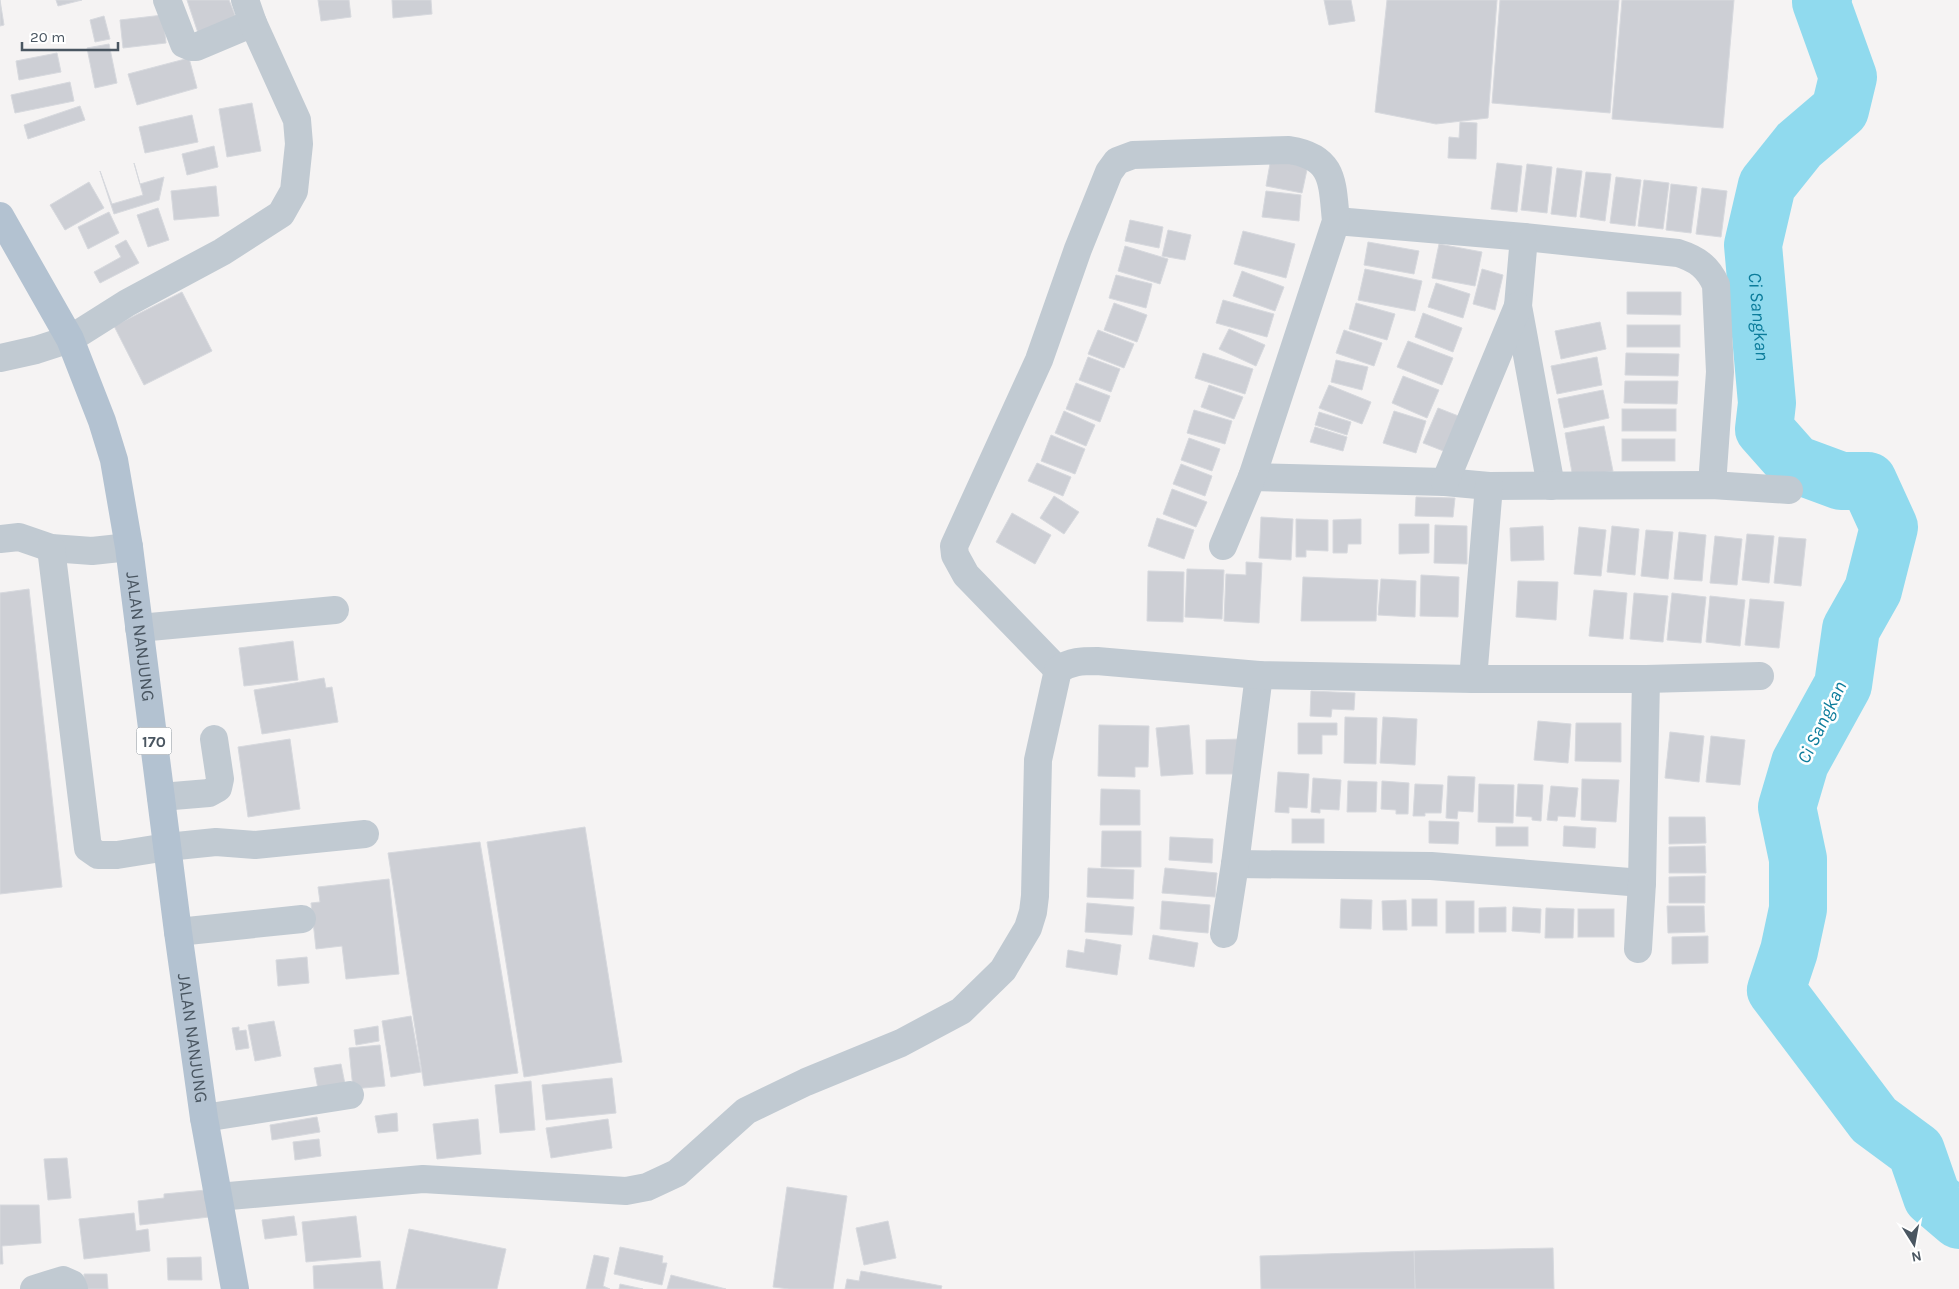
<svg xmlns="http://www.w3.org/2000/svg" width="1959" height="1289" viewBox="0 0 1959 1289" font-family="Karla,sans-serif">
  <rect width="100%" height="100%" fill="#f5f3f3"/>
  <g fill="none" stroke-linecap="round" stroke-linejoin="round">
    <path stroke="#90daee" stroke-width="58" id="s1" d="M1823,0L1821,2L1848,77L1840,110L1799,145L1767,185L1753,245L1767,403L1764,429L1795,464L1841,481H1868L1889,527L1873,590L1851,629L1843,685L1800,763L1787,807L1798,859V909L1789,951L1776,990L1874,1120L1916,1151L1932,1197L1959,1220"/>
  </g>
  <g fill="#cdcfd5" stroke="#d7d9de">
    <polygon points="0,0 4,25 0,26"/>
    <polygon points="56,0 82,0 58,6"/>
    <polygon points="187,0 229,0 239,25 198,33"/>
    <polygon points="318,0 349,0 351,17 321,21"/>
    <polygon points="392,0 431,0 432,14 393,18"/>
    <polygon points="1324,0 1351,0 1355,21 1329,25"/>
    <polygon points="1387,0 1497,0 1488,118 1436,124 1375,112"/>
    <polygon points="1500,0 1619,0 1610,113 1492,103"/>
    <polygon points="1622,0 1734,0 1723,128 1612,119"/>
    <polygon points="163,15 166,43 123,48 120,20"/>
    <polygon points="104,16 110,39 95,42 90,20"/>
    <polygon points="109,44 117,83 95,88 87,48"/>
    <polygon points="57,53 61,72 19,80 16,61"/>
    <polygon points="189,58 197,88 137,105 128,74"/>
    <polygon points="70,82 74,101 15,113 11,95"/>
    <polygon points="252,103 261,151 227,157 219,109"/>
    <polygon points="80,106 85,120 28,139 24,125"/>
    <polygon points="192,115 198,142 145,153 139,127"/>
    <polygon points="1460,122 1477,123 1476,159 1448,158 1449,137 1459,138"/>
    <polygon points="214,146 218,167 187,175 182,154"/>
    <polygon points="1271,158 1308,165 1302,193 1266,186"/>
    <polygon points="134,163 140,184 164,177 159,200 114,214 100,171 112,204 143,195"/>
    <polygon points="1497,163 1522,166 1517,212 1491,209"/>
    <polygon points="1527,164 1552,167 1547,213 1521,210"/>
    <polygon points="1557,168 1582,171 1576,217 1551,214"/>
    <polygon points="1586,172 1611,174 1605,221 1580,217"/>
    <polygon points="1616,177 1641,180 1635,226 1610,223"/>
    <polygon points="1644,180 1669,183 1663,229 1638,226"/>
    <polygon points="89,182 104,208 65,230 50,205"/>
    <polygon points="1671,184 1697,187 1691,233 1666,230"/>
    <polygon points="216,186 219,216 174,220 171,191"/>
    <polygon points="1702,188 1727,191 1721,237 1696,234"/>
    <polygon points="1266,191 1301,195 1299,221 1262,217"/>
    <polygon points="158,208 169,240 148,247 137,215"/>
    <polygon points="109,212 119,233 88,249 78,227"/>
    <polygon points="1130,220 1163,227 1159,248 1125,241"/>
    <polygon points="1168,230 1191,235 1185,260 1162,256"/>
    <polygon points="1243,231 1295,244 1286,278 1234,264"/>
    <polygon points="126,240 139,263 100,283 94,272 121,257 115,246"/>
    <polygon points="1368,242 1419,251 1414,274 1364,265"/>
    <polygon points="1439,244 1482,252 1475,286 1432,278"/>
    <polygon points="1125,246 1168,259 1160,284 1118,271"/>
    <polygon points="1365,269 1422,281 1415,311 1358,300"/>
    <polygon points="1482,269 1503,275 1495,310 1473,304"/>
    <polygon points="1242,271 1284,287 1275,311 1233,296"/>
    <polygon points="1116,275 1152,284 1146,308 1109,298"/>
    <polygon points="1436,283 1470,294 1463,318 1428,307"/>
    <polygon points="182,292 212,351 144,385 114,326"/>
    <polygon points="1627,292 1681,292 1681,315 1627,314"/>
    <polygon points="1223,300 1274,314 1267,337 1216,323"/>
    <polygon points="1114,303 1147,315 1137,342 1104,330"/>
    <polygon points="1356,303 1395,314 1387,340 1349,329"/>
    <polygon points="1423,313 1462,328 1453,352 1415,337"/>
    <polygon points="1600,322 1606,349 1561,359 1555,331"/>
    <rect x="1627" y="325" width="53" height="22"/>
    <polygon points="1229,329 1265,345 1256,366 1219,349"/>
    <polygon points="1098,330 1134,344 1124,368 1088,354"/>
    <polygon points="1344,330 1382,343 1374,366 1336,353"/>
    <polygon points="1408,341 1453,358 1442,385 1397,367"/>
    <polygon points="1203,353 1253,369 1245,394 1195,378"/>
    <polygon points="1626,353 1679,354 1678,376 1625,375"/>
    <polygon points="1088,357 1120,369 1111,392 1079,380"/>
    <polygon points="1597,357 1602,385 1557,394 1551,366"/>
    <polygon points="1336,360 1368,367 1362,390 1331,382"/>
    <polygon points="1403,376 1439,390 1427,418 1392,403"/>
    <polygon points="1625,381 1678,381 1677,404 1624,403"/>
    <polygon points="1076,383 1110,396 1100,422 1066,409"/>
    <polygon points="1209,385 1243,397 1234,419 1201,407"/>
    <polygon points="1329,385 1371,402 1362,424 1319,408"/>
    <polygon points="1603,390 1609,418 1564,428 1558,399"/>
    <polygon points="1438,408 1461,417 1446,452 1423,443"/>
    <rect x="1622" y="409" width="54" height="22"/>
    <polygon points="1194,410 1232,421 1225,444 1187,433"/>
    <polygon points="1064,411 1095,425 1086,446 1055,433"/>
    <polygon points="1394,411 1426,421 1416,453 1383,443"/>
    <polygon points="1319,412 1351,422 1347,435 1315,425"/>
    <polygon points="1604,426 1613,471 1573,478 1565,433"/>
    <polygon points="1315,427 1347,437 1343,451 1310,442"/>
    <polygon points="1051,435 1085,449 1075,474 1041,461"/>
    <polygon points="1189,438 1220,449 1212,471 1181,460"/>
    <rect x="1622" y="439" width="53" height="22"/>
    <polygon points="1037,463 1071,477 1063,496 1028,481"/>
    <polygon points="1181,464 1212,476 1205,496 1173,484"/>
    <polygon points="1172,489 1207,502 1196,527 1163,514"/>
    <polygon points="1054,496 1079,512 1064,534 1040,518"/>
    <polygon points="1416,497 1455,498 1453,517 1415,516"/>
    <polygon points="1012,513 1051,535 1035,564 996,542"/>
    <polygon points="1261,517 1293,519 1291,560 1259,558"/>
    <polygon points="1157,518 1194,530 1184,559 1148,546"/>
    <polygon points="1296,519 1328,520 1328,551 1306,550 1306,557 1296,557"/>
    <polygon points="1361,519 1361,544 1348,544 1347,553 1333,553 1333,520"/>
    <polygon points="1399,524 1429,524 1429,553 1399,554"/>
    <polygon points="1435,525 1467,526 1467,564 1434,563"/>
    <polygon points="1543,526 1544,560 1511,561 1510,528"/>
    <polygon points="1612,526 1639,529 1635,575 1607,572"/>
    <polygon points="1579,527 1606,530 1601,576 1574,574"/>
    <polygon points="1646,530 1673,532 1668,579 1641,576"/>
    <polygon points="1679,532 1706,535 1702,581 1674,579"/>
    <polygon points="1747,534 1774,536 1769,583 1742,580"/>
    <polygon points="1715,536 1742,539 1737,585 1710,583"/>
    <polygon points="1779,537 1806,539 1801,586 1774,583"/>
    <polygon points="1246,562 1262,563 1259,623 1224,621 1226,574 1246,575"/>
    <polygon points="1187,569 1224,570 1222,619 1185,617"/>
    <polygon points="1148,571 1184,572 1183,622 1147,621"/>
    <polygon points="1421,575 1459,577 1458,617 1420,616"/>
    <polygon points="1303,577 1378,580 1376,621 1301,621"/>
    <polygon points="1381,579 1416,581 1415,617 1378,615"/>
    <polygon points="1518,581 1558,582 1556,620 1516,617"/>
    <polygon points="29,589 62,887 0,894 0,593"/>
    <polygon points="1594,590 1627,593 1623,639 1589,636"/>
    <polygon points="1634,593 1668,596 1663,642 1630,639"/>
    <polygon points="1672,593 1706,597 1701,643 1667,640"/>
    <polygon points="1710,596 1745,600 1740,646 1706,642"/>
    <polygon points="1750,599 1784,602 1779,648 1745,645"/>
    <polygon points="293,641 298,680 244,686 239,648"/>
    <polygon points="324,678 326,688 332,687 338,722 262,734 254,690"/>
    <polygon points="1311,691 1355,693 1354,710 1332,709 1331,717 1310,716"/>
    <polygon points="1345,717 1377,718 1376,764 1344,763"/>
    <polygon points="1383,717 1417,719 1415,765 1380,763"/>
    <polygon points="1538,721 1571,724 1568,763 1534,760"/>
    <polygon points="1298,723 1337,723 1337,735 1322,735 1322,754 1298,754"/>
    <polygon points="1576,723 1621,723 1621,762 1575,761"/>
    <polygon points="1099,725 1149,726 1148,767 1135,767 1135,777 1098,776"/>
    <polygon points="1189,725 1193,774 1161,776 1156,728"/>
    <polygon points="1670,732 1704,736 1699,782 1665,778"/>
    <polygon points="1711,736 1745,740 1740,785 1706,782"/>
    <polygon points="290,739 300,809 248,817 238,747"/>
    <polygon points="1243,739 1243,774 1206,774 1206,740"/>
    <polygon points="1278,772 1309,774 1307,808 1289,807 1289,813 1275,812"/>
    <polygon points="1448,776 1475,777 1473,812 1458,811 1457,819 1446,818"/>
    <polygon points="1313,778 1341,780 1339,810 1320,809 1320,813 1311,812"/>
    <polygon points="1582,779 1619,780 1616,822 1581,820"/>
    <polygon points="1348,781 1377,782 1376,812 1347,812"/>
    <polygon points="1382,781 1409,783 1408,814 1396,814 1396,810 1381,809"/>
    <polygon points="1415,784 1443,785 1441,813 1425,813 1425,816 1413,816"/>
    <polygon points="1479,784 1514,785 1513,823 1478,822"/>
    <polygon points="1518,784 1543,785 1541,821 1532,820 1532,817 1516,816"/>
    <polygon points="1551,786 1578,788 1575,817 1558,816 1557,821 1547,820"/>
    <polygon points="1101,789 1140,790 1140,825 1100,825"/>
    <polygon points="1669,817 1705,817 1706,843 1669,844"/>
    <rect x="1292" y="819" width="32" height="24"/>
    <polygon points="1429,821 1459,822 1458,844 1429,843"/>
    <polygon points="1564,826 1596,828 1595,848 1563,846"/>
    <polygon points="585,827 622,1062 524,1077 487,842"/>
    <rect x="1496" y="827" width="32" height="19"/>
    <polygon points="1102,831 1141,831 1141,867 1101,867"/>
    <polygon points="1170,837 1213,839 1212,863 1169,860"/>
    <polygon points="480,842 518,1073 424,1086 388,853"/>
    <polygon points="1705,846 1706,873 1669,873 1669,847"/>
    <polygon points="1088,868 1134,870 1133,899 1087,897"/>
    <polygon points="1165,868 1217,873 1215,897 1162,893"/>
    <polygon points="1705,876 1705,903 1669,903 1669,877"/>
    <polygon points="389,879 399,974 346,979 342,946 316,949 311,903 320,902 318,887"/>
    <polygon points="1341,899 1372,900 1371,929 1340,928"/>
    <rect x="1412" y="899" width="25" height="27"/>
    <polygon points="1406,900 1407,930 1383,930 1382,901"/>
    <polygon points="1162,901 1210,905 1208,933 1160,929"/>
    <rect x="1446" y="901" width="28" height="32"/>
    <polygon points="1087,903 1134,907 1132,935 1085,932"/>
    <polygon points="1667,906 1704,906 1705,932 1668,933"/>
    <polygon points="1506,907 1506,932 1479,932 1479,908"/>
    <polygon points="1513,907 1541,909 1540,933 1512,931"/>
    <polygon points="1546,908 1574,909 1573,938 1545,938"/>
    <rect x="1578" y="909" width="36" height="28"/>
    <polygon points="1153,935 1198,943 1194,967 1149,959"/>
    <polygon points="1708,936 1708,963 1672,964 1672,937"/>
    <polygon points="1086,939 1121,945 1117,975 1066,967 1068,950 1084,953"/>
    <polygon points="307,957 309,983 278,986 276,960"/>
    <polygon points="411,1016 421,1072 391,1077 382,1021"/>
    <polygon points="274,1021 281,1056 255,1061 248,1025"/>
    <polygon points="378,1026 379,1041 356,1045 354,1030"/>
    <polygon points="239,1027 239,1031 246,1030 249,1048 236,1050 232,1028"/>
    <polygon points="380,1045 385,1086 353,1089 349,1048"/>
    <polygon points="341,1064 346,1089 319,1094 314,1068"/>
    <polygon points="612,1078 616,1113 546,1120 542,1085"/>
    <polygon points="531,1081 535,1130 500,1133 495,1085"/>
    <polygon points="397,1113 398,1131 378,1133 375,1116"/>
    <polygon points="317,1117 320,1132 272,1140 270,1125"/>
    <polygon points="478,1119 481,1154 437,1159 433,1124"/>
    <polygon points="608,1119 612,1148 551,1158 546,1128"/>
    <polygon points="319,1139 321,1156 295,1160 293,1142"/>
    <polygon points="67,1158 71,1198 48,1200 44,1159"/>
    <polygon points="787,1187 847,1196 833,1289 789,1289 773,1287"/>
    <polygon points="206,1190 209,1217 140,1225 138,1201 164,1198 164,1194"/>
    <polygon points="0,1205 39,1205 41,1243 2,1246 3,1264 0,1264"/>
    <polygon points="134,1213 136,1231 148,1229 150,1251 84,1259 79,1219"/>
    <polygon points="294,1216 297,1235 265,1239 262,1220"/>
    <polygon points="356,1216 361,1257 306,1262 302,1222"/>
    <polygon points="888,1221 896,1258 864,1265 856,1228"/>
    <polygon points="409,1229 506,1249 497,1289 396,1289"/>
    <polygon points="620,1247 663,1256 662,1263 667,1263 662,1285 614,1274"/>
    <polygon points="1553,1248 1554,1289 1415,1289 1414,1251"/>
    <polygon points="1414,1251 1415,1289 1261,1289 1260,1256"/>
    <polygon points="594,1255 609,1258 603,1286 610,1289 586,1289"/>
    <polygon points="201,1257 202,1280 168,1280 167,1258"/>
    <polygon points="380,1261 383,1289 314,1289 313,1266"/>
    <polygon points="861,1271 942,1286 941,1289 845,1289 847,1279 859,1281"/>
    <polygon points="84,1274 107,1274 108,1289 84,1289"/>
    <polygon points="671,1275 726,1289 667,1289"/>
    <polygon points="620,1284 643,1289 619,1289"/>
  </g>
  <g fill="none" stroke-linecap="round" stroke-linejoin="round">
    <g stroke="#c1cad2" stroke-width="28">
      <polyline points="167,0 184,44 191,47 196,47 253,23"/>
      <path d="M1336,221L1524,237L1678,253C1697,259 1708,267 1716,285L1720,372L1712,485"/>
      <polyline points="1524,237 1518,306 1551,486"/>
      <polyline points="0,358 36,350 70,339 127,303 222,252 281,214 294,191 299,144 297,120 253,23 245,0"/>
      <polyline points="1252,477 1445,482 1489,486 1712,485 1789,490"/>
      <polyline points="1445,482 1518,306"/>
      <polyline points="0,539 19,537 51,548 92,551 129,547"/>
      <polyline points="51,548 88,848 98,855 117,855 167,847 216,842 255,845 365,834"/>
      <polyline points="139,628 335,610"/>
      <path d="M1058,670L966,575L955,555L954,546L1039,360L1078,249L1109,172L1117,161L1133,155L1289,150C1335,157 1332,183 1336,221L1252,477L1223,546"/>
      <polyline points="1473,679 1489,486"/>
      <polyline points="161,797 209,793 218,788 220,779 214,739"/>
      <polyline points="1235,864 1431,866 1642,883"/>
      <polyline points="178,932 302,919"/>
      <polyline points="1224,934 1235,864 1259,675"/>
      <polyline points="1638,949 1642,883 1646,679"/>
      <polyline points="204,1118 350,1095"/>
      <path d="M218,1197L423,1179L626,1191L647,1187L677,1173L746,1111L806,1082L901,1043L961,1011L1003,970L1028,928L1033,912L1035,896L1038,760L1058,670C1071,661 1082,661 1097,661L1259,675L1473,679H1646L1760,676"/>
      <polyline points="34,1289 63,1280 72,1284 74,1289"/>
    </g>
    <path stroke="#b3c2d1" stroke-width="28" id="s2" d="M0,216L70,339L102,421L114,460L129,547L178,932L204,1118L235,1289"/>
  </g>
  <g text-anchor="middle" stroke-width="5" stroke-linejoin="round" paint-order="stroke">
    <rect fill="#fff" stroke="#808990" stroke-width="1" x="136.5" y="727.5" width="35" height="27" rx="4"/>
    <g font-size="16" font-weight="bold" fill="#4a5661">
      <text x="154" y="747">170</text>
    </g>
    <g font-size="18" fill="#4a5661" stroke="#fff">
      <text dy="6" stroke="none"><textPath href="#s2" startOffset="449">JALAN NANJUNG</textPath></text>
      <text dy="6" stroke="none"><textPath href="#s2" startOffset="854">JALAN NANJUNG</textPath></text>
    </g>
    <g font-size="19" font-style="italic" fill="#0c7c9b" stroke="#fff">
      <text dy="7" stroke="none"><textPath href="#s1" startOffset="355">Ci Sangkan</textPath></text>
      <text transform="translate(1821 722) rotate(-64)" y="7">Ci Sangkan</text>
    </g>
  </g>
  <g transform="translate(1914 1244) rotate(169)" stroke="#ffffff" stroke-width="4" paint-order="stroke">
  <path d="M0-4L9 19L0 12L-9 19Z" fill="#4a5661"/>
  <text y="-8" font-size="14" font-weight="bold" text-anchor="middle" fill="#4a5661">N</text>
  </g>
  <path d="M22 42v8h96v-8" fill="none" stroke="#4a5661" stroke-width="2.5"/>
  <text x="30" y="42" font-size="15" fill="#4a5661" stroke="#ffffff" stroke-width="4" paint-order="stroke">20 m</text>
</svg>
